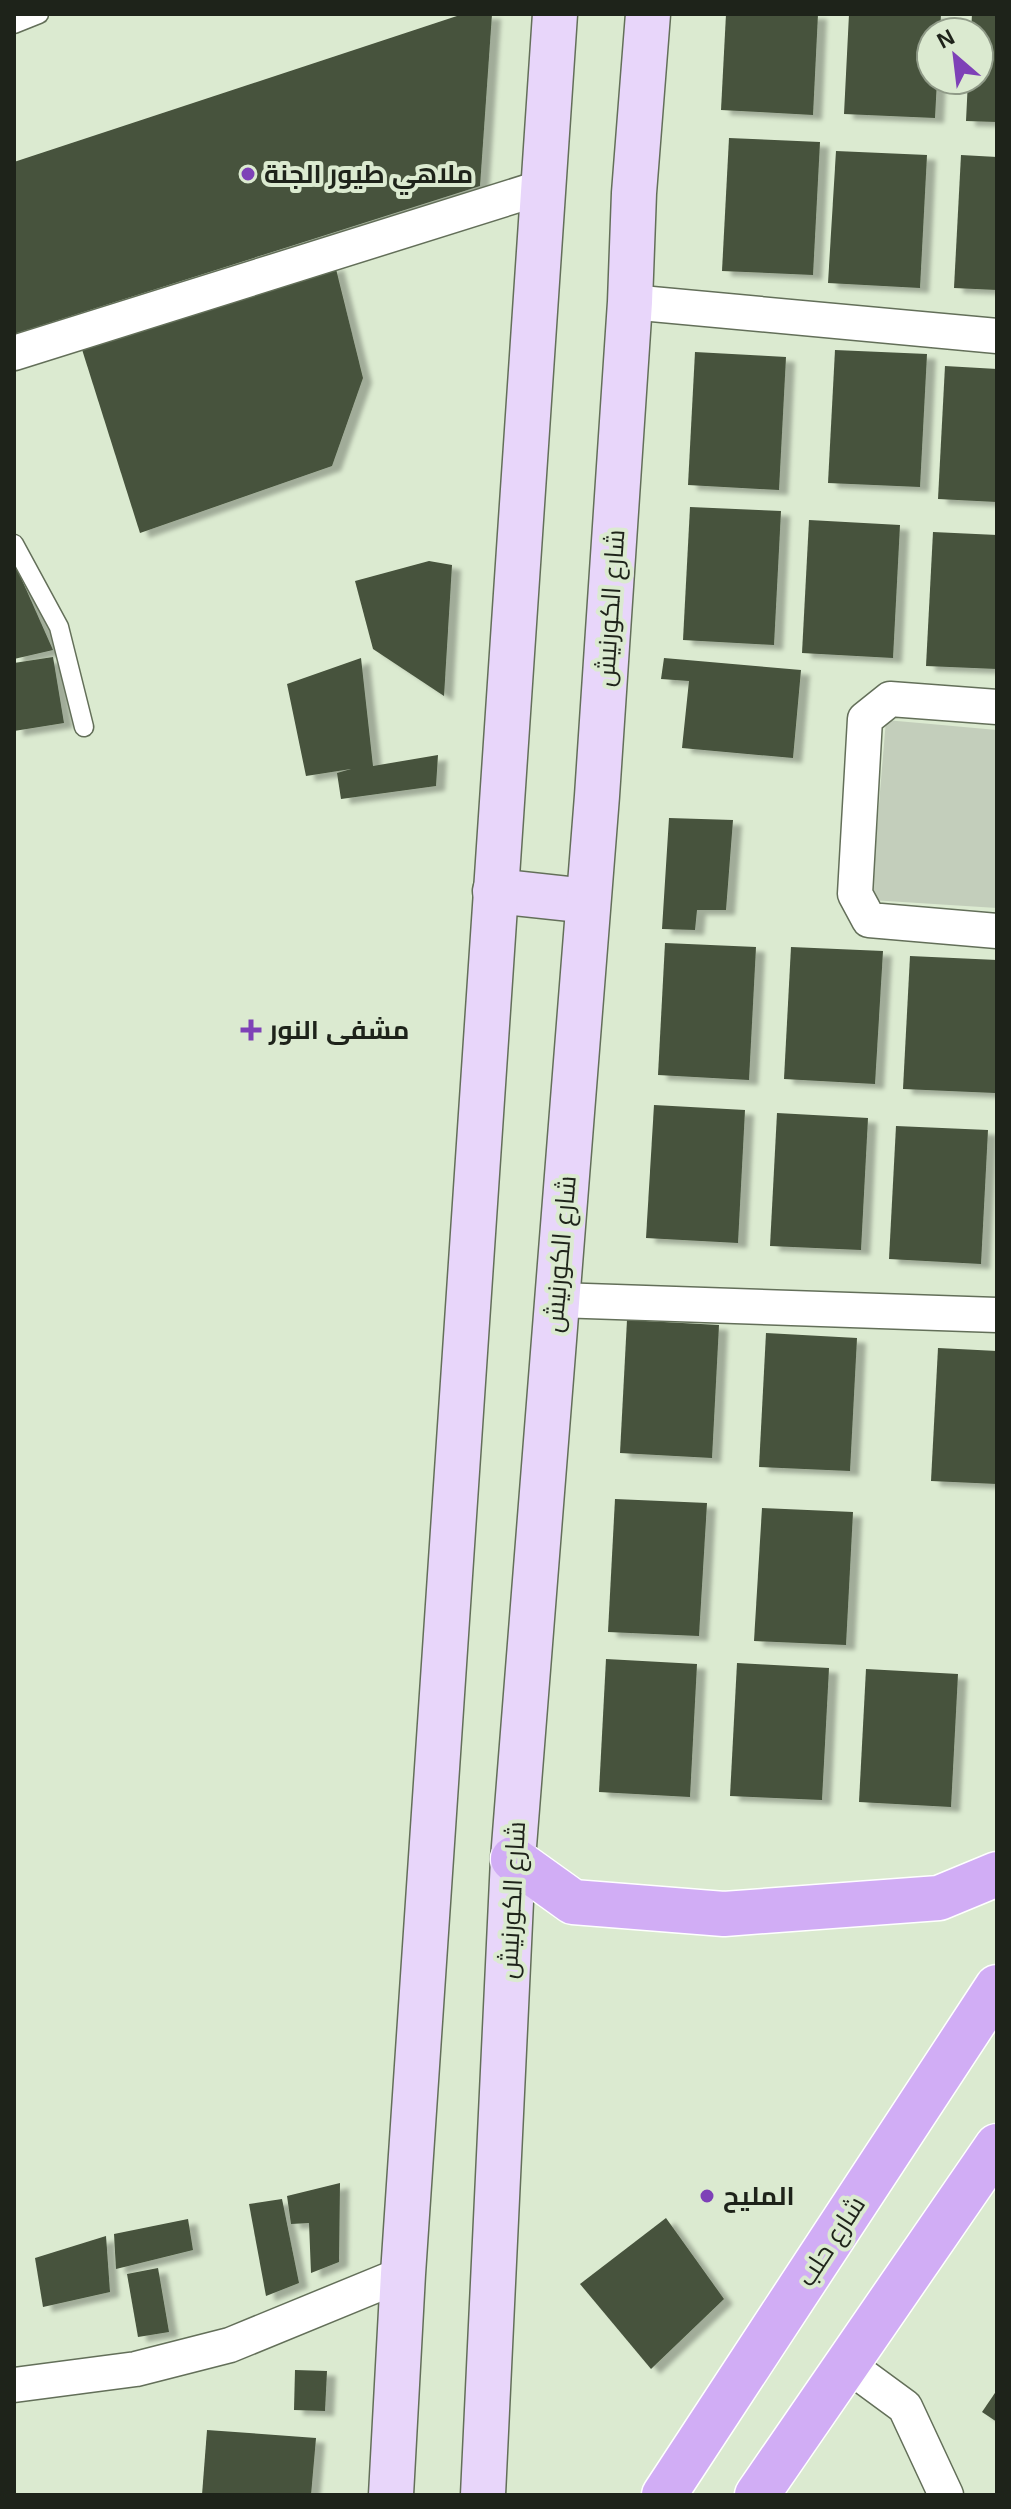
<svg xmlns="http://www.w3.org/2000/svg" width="1011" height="2509" viewBox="0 0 1011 2509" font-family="Helvetica,Cairo,sans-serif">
  <defs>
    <filter id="shadow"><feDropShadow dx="9" dy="5" stdDeviation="2" flood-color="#0004"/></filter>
  </defs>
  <rect width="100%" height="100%" fill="#dbead0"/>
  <polygon fill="#c3cebb" points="886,720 997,730 997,908 871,900"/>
  <g fill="#46523c" filter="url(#shadow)">
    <polygon points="463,14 492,14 480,186 14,334 14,162"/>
    <polygon points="726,14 818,14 813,115 721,110"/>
    <polygon points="849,14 941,14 940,32 931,32 931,80 937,80 935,118 844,114"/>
    <polygon points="972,14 997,14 997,122 966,121 968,80 979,80 979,32 971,32"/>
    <polygon points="729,138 820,142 813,275 722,271"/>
    <polygon points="836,151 927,155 920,288 828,283"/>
    <polygon points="961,155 997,157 997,290 954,288"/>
    <polygon points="335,265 363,378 332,466 140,533 79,340"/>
    <polygon points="835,350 927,354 920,487 828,483"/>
    <polygon points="695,352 786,357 779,490 688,485"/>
    <polygon points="945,366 997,369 997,502 938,499"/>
    <polygon points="690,507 781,511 774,645 683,640"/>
    <polygon points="809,520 900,525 893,658 802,653"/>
    <polygon points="933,532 997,535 997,669 926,666"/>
    <polygon points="429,561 452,565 444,696 373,649 355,581"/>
    <polygon points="14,562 53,650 14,659"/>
    <polygon points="53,657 64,723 14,731 14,663"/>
    <polygon points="361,658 373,766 438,755 436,786 341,799 337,773 351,769 306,776 287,684"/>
    <polygon points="664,658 801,670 793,758 682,748 689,681 661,679"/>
    <polygon points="669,818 733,820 726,910 697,910 695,930 662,929"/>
    <polygon points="665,943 756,947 749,1080 658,1075"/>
    <polygon points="791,947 883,951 875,1084 784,1079"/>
    <polygon points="910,956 997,960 995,1093 903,1089"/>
    <polygon points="654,1105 745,1110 738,1243 646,1238"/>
    <polygon points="777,1113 868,1118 861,1250 770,1246"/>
    <polygon points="896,1126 988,1130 981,1264 889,1259"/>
    <polygon points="627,1320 719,1325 712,1458 620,1453"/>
    <polygon points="766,1333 857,1338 850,1471 759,1467"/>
    <polygon points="938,1348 997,1351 997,1484 931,1481"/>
    <polygon points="615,1499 707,1503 699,1636 608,1632"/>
    <polygon points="762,1508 853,1512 846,1645 754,1641"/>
    <polygon points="606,1659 697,1664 690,1797 599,1792"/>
    <polygon points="737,1663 829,1668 822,1800 730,1796"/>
    <polygon points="866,1669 958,1674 951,1807 859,1802"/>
    <polygon points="340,2183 339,2262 311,2273 309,2223 291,2224 287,2196"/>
    <polygon points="282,2199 299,2283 266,2296 249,2204"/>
    <polygon points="666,2218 724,2299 651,2369 580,2284"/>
    <polygon points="188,2219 193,2250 116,2269 114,2234"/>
    <polygon points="106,2236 110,2292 43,2307 35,2258"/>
    <polygon points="158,2268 169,2332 138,2337 127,2274"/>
    <polygon points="295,2370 327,2371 325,2411 294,2410"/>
    <polygon points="997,2390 997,2422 982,2412"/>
    <polygon points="207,2430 316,2438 311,2495 202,2495"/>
  </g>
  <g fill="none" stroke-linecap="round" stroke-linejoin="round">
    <g stroke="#636f59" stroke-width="21">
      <g id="lane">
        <polyline points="14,24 39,14"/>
        <polyline points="14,544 59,627 84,727"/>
      </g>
    </g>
    <g stroke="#636f59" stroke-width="37">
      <g id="street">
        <polyline points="630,302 997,336"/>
        <polyline points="14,353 543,187"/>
        <polyline points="997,707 890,699 865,719 855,894 869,920 997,931"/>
        <polyline points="557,1300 997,1315"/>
        <polyline points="845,2363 905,2407 946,2495"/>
        <polyline points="14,2385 136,2369 230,2345 403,2274"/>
      </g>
    </g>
    <g stroke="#636f59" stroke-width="47">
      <g id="secondary">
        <polyline points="495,891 588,901"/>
        <polyline points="391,2495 403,2274 555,14"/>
        <polyline points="483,2495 513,1859 597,796 630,302 634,193 648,14"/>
      </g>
    </g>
    <g stroke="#fff" stroke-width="47">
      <g id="primary">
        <polyline points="513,1859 573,1902 724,1914 939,1898 997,1874"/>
        <polyline points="664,2495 997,1987"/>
        <polyline points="757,2495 997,2146"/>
      </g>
    </g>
    <use href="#lane" stroke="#fff" stroke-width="18"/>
    <use href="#street" stroke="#fff" stroke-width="34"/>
    <use href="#secondary" stroke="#e8d6fa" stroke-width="44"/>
    <use href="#primary" stroke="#d1adf5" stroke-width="44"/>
  </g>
  <g fill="#7e41b7" stroke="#dbead0" stroke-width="3">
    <circle cx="248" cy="174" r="8"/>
    <path d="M247 1018h8v8h8v8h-8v8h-8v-8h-8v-8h8z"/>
    <circle cx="707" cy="2196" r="8"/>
  </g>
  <g text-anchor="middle" stroke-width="8" stroke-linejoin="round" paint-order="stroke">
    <g font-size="26" font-weight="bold" fill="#1e231a" stroke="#dbead0" text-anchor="start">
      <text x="264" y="183">ملاهي طيور الجنة</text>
      <text x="269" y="1039">مشفى النور</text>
      <text x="723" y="2205">المليح</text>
    </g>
    <g font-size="26" fill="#1e231a" stroke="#dbead0">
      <text transform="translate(610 608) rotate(-86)" y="9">شارع الكورنيش</text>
      <text transform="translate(560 1254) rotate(-85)" y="9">شارع الكورنيش</text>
      <text transform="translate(512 1900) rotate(-87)" y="9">شارع الكورنيش</text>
      <text transform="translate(831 2241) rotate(-57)" y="9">شارع حلب</text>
    </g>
  </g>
  <rect width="1011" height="2509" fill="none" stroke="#1e231a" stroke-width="32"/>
  <g transform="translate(955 56) rotate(332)"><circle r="38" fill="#dbead0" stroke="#8f9a87" stroke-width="2"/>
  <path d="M0-6L14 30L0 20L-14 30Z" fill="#7e41b7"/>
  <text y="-12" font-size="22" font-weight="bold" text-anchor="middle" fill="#1e231a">N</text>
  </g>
</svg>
